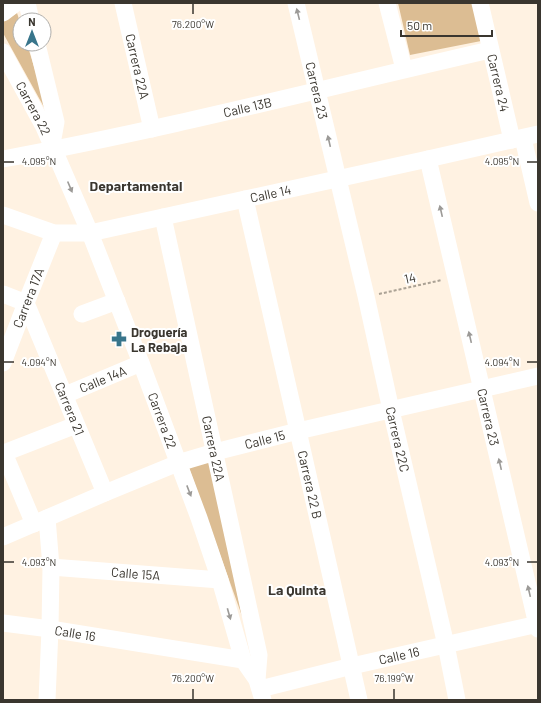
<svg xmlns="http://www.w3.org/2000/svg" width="541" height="703" viewBox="0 0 541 703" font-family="Barlow,sans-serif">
  <rect width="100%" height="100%" fill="#fff2e2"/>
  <g fill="#dcbd93">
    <polygon points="398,3 473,3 481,41 410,55"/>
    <polygon points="17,13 20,22 20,44 27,44 50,118 3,33 3,22"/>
    <polygon points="210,460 242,616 189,468"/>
  </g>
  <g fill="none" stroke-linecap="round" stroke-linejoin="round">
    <polyline stroke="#aba295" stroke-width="2" stroke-dasharray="3 2" stroke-linecap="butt" points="379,294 442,280"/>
    <g stroke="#fff" stroke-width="17">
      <polyline points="27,3 31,20"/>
      <path id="s1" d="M123,3L152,129"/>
      <path id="s2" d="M296,3L366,296L391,410L446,645L457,700"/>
      <polyline points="387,3 404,69"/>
      <path id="s3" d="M480,3L512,140"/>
      <polyline points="3,13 16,3"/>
      <polyline points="37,44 56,122 52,144"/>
      <path id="s4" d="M3,52L44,127L90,233L141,363L199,518L220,580L243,660L257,680L263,700"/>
      <polyline points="523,138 538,203"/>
      <path id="s5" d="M3,159C167,129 328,87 490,50"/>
      <path id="s6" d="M428,159L538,629"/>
      <path id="s7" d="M245,199L298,431L359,700"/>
      <path id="s8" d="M3,215L54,233H90L428,159L538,134"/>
      <path id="s9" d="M163,217L259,655L257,680"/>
      <path id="s10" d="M3,294L26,303L105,493"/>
      <polyline points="82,314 117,301"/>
      <path id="s11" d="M3,363L26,303L54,233"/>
      <path id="s12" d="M65,395L141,363"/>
      <polyline points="4,453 76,425"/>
      <polyline points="4,453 34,524"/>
      <polyline points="47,518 51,567 50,629 47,700"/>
      <path id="s13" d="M3,537L105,493L178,463L215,452L298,431L538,376"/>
      <path id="s14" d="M51,567L220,580"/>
      <path id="s15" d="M3,623L50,629L243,660"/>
      <path id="s16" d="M260,689L352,666L538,624"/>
    </g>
  </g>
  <defs><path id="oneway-solid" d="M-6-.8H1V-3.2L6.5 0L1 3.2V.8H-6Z"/></defs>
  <g fill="#9c9a97">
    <use href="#oneway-solid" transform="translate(298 14) rotate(-104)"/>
    <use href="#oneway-solid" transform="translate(329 141) rotate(-103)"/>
    <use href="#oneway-solid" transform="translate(70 187) rotate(67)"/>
    <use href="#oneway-solid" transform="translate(441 211) rotate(-103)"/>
    <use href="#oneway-solid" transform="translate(470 337) rotate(-103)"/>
    <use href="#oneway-solid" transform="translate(500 464) rotate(-103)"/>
    <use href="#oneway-solid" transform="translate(189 491) rotate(69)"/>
    <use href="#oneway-solid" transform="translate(529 591) rotate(-103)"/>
    <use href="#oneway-solid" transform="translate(229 614) rotate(74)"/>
  </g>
  <path fill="none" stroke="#3a362f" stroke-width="1.5" d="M193,4V14M4,162H14M527,162H537M4,362H14M527,362H537M4,562H14M527,562H537M193,689V699M394,689V699"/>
  <defs>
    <g id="pharmacy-bare" transform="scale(1.2)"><path d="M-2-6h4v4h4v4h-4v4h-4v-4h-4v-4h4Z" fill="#38758b" stroke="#fff" stroke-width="2.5" paint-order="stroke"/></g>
  </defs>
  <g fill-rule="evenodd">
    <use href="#pharmacy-bare" x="119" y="339"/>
  </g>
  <g text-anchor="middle" stroke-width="4" stroke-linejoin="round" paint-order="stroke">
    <g font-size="13" fill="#3a362f" stroke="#fff">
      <text dy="5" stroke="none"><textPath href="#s1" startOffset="65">Carrera 22A</textPath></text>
      <text dy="5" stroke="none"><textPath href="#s3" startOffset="82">Carrera 24</textPath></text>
      <text dy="5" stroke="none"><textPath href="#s2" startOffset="90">Carrera 23</textPath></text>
      <text dy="5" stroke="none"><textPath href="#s5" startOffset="250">Calle 13B</textPath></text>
      <text dy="5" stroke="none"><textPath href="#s4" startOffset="64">Carrera 22</textPath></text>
      <text dy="5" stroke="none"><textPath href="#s8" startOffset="275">Calle 14</textPath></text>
      <text transform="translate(410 278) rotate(-12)" y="5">14</text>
      <text dy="5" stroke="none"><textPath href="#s11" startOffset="70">Carrera 17A</textPath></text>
      <text dy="5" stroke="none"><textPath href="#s12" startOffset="41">Calle 14A</textPath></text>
      <text dy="5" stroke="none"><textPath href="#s10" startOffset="139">Carrera 21</textPath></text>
      <text dy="5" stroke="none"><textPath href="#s6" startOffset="265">Carrera 23</textPath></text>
      <text dy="5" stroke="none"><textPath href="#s4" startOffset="402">Carrera 22</textPath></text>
      <text dy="5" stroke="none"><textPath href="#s13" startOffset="280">Calle 15</textPath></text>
      <text dy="5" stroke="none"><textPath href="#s2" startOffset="448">Carrera 22C</textPath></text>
      <text dy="5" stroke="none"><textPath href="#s9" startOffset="237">Carrera 22A</textPath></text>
      <text dy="5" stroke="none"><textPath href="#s7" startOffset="293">Carrera 22 B</textPath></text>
      <text dy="5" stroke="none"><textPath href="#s14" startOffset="85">Calle 15A</textPath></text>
      <text dy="5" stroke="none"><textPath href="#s15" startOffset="73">Calle 16</textPath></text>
      <text dy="5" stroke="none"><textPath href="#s16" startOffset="143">Calle 16</textPath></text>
    </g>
    <g font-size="13" font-weight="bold" fill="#3a362f" stroke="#fff" text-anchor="start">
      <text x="131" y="337">Droguería<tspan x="131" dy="15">La Rebaja</tspan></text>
    </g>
    <g font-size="14" font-weight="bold" fill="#3a362f" stroke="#fff">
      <text x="136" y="191">Departamental</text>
      <text x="297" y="595">La Quinta</text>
    </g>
  </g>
  <g font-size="10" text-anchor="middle" fill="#3a362f" stroke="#fff" stroke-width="4" stroke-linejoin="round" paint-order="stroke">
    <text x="193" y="28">76.200°W</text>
    <text x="39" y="165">4.095°N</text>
    <text x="502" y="165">4.095°N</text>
    <text x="39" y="366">4.094°N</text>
    <text x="502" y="366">4.094°N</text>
    <text x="39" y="566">4.093°N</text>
    <text x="502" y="566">4.093°N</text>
    <text x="193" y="682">76.200°W</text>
    <text x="394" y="682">76.199°W</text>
  </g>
  <rect width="541" height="703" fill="none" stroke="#3a362f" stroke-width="8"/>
  <g transform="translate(32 32)"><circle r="19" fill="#ffffff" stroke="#b0afac"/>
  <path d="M0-3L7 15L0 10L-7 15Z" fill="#38758b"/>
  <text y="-6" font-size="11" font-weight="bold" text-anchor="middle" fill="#3a362f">N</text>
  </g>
  <path d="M401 30v6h91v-6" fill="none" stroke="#3a362f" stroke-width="2"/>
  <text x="407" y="30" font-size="12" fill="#3a362f" stroke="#ffffff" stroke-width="3" paint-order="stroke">50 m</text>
</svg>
